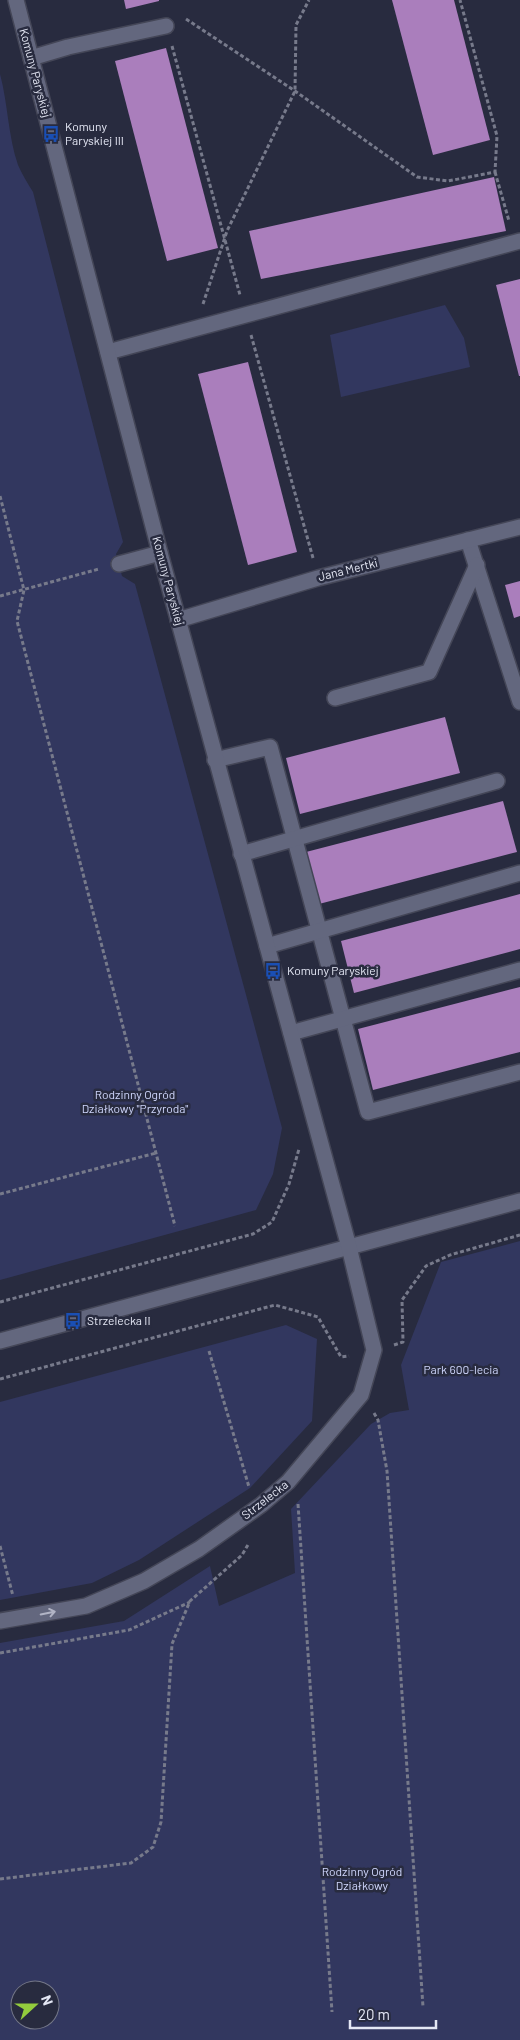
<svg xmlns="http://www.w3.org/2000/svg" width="520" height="2040" viewBox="0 0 520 2040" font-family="Barlow,sans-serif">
  <rect width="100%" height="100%" fill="#282b3f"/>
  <g fill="#32375f" fill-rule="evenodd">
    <path d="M0,74C8,104 8,136 18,165C22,174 28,184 33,192L123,542L116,554L122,576L135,584L282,1128L273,1174L256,1210L0,1280Z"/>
    <polygon points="445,305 464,338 470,367 341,397 330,335"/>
    <path d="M520,1241V2040H0V1643L124,1621L210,1566L219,1606L295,1573L291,1509L371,1424L390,1413L409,1410L401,1365L441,1262ZM20,1990H50V2020H20Z"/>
    <polygon points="286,1325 317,1339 312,1421 250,1488 139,1560 92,1583 0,1600 0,1402"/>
  </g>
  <g fill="#aa7ebc">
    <polygon points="124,0 159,0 159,1 126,9"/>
    <polygon points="392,0 454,0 490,140 433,155"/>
    <polygon points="166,48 218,248 167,261 115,61"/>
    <polygon points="494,177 506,231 261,279 249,231"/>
    <polygon points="520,279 520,376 519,376 496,285"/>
    <polygon points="248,362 297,552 248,565 198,374"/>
    <polygon points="520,581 520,616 514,618 505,585"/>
    <polygon points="445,717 460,773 300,814 286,758"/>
    <polygon points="503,801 517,852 319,904 306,852"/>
    <polygon points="520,894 520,949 354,993 341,941"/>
    <polygon points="520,987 520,1052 373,1090 358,1029"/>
  </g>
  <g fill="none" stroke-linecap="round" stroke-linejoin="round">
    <g stroke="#444657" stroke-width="18">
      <g id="minor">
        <polyline points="31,58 68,47 166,26"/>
        <polyline points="108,352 520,241"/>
        <polyline points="468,540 520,702"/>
        <polyline points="119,564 160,553"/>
        <polyline points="178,620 318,578 520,527"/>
        <polyline points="335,698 429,672 477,565"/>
        <polyline points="215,760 270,747 368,1112 520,1072"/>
        <polyline points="241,854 497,781"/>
        <polyline points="267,946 520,873"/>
        <polyline points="291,1033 520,970"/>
        <polyline points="0,1341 520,1201"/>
        <polyline points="0,1621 86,1606 144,1581 199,1549 261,1505 288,1482 361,1395 374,1350 349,1247 160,553 16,0"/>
      </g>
    </g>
    <g stroke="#777a8b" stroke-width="3" stroke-dasharray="4 2.5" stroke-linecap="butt">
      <polyline points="186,19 295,91 417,177 448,181 495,172 497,136 460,0"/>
      <polyline points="172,46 240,295"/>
      <polyline points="495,172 509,221"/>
      <polyline points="203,304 227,231 295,91 296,25 309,0"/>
      <polyline points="251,335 313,558"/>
      <polyline points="0,496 24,590 17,621 175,1226"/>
      <polyline points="0,596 99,569"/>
      <polyline points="0,1194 156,1153"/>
      <polyline points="0,1302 253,1234 272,1222 289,1184 299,1149"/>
      <polyline points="394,1345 403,1342 402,1300 426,1266 450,1255 520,1235"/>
      <polyline points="209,1351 249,1487"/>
      <polyline points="0,1379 275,1305 318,1317 341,1357 349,1356"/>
      <polyline points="374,1413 378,1420 387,1471 423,2007"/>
      <polyline points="298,1504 332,2012"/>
      <polyline points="0,1546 13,1596"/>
      <polyline points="0,1653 129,1630 190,1602"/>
      <polyline points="0,1879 131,1863 153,1847 161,1822 172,1644 190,1601 242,1555 249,1543"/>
    </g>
    <use href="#minor" stroke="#63677e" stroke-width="15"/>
  </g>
  <defs><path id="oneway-shaft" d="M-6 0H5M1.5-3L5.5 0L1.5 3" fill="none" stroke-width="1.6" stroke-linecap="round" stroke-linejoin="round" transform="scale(1.25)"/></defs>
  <use stroke="#b1b4c5" href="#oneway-shaft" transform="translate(48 1613) rotate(-11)"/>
  <defs>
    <g id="bus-bare" transform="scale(1.35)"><path d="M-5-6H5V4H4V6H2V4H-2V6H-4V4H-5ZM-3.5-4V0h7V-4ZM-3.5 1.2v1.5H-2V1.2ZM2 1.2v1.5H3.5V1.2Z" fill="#1a4fb4" stroke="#282b3f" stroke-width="2.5" paint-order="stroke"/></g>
  </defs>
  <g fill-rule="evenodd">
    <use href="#bus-bare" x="51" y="134"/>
    <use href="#bus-bare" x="273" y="971"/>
    <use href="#bus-bare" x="73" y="1321"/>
  </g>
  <g text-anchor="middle" stroke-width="5" stroke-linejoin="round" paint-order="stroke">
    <g font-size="12" fill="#e5e8f5" stroke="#282b3f">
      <text transform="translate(35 73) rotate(75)" y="4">Komuny Paryskiej</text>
      <text transform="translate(348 570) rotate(-14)" y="4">Jana Mertki</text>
      <text transform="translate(168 581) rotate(75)" y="4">Komuny Paryskiej</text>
      <text transform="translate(265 1500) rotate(-38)" y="4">Strzelecka</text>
    </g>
    <g font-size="12" fill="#e5e8f5" stroke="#282b3f" text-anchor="start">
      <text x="65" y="131">Komuny<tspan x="65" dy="14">Paryskiej III</tspan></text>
      <text x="287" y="975">Komuny Paryskiej</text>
      <text x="87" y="1325">Strzelecka II</text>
    </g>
    <g font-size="12" fill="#d0d7fd" stroke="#282b3f">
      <text x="135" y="1099">Rodzinny Ogród<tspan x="135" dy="14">Działkowy "Przyroda"</tspan></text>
      <text x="461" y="1374">Park 600-lecia</text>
      <text x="362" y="1876">Rodzinny Ogród<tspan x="362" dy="14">Działkowy</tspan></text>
    </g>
  </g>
  <g transform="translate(35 2005) rotate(69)"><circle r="24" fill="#282b3f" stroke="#747788"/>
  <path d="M0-4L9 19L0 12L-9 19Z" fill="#93cc3d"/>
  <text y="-8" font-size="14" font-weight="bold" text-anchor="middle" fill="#e5e8f5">N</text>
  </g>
  <path d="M350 2020v8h86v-8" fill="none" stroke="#e5e8f5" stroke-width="2.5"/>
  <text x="358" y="2020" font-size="15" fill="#e5e8f5" stroke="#282b3f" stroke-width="4" paint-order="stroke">20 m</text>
</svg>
